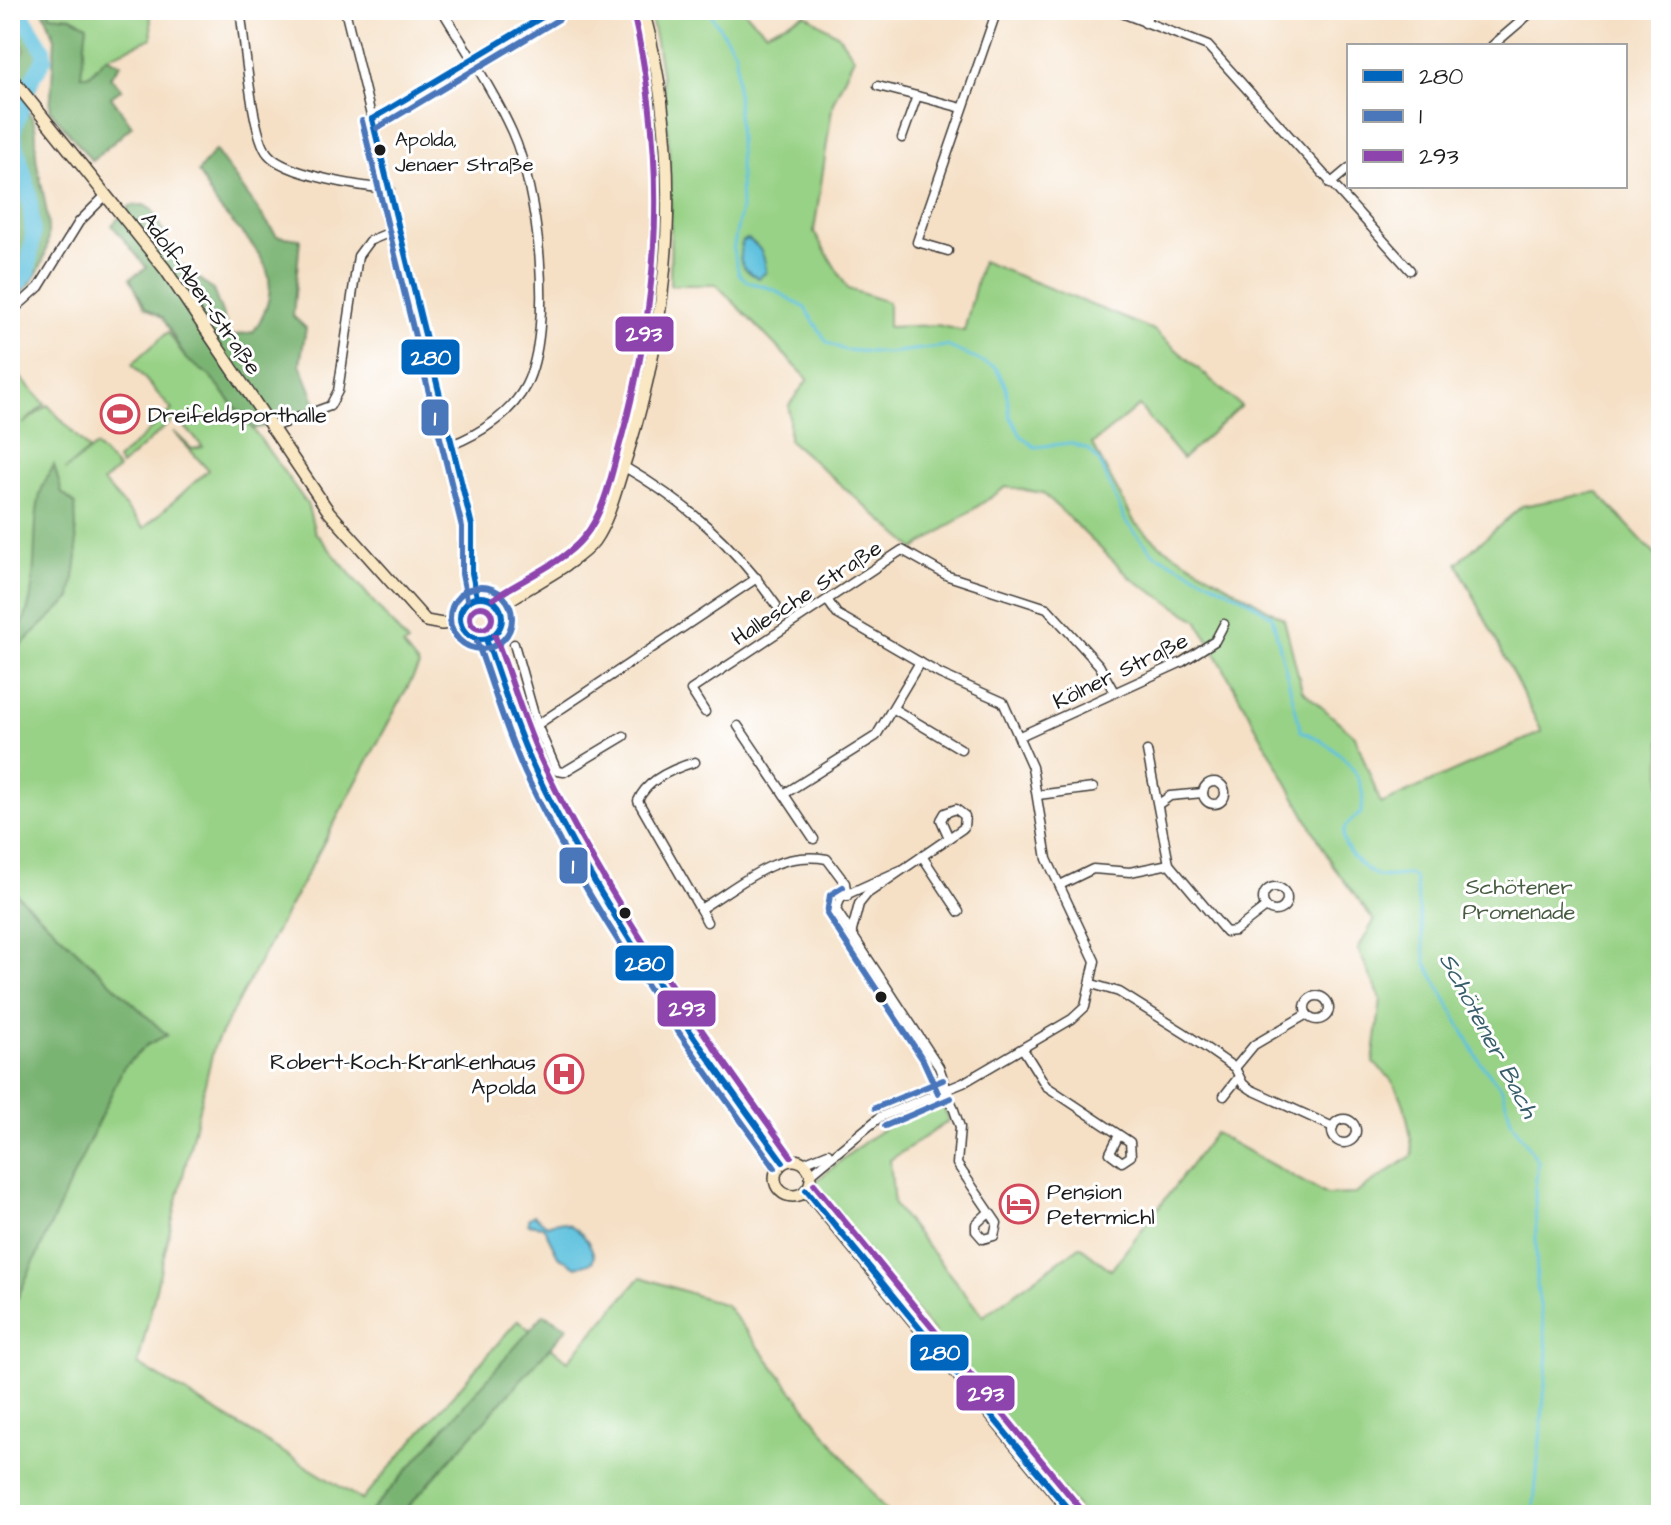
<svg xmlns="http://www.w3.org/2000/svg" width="1671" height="1525" viewBox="0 0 1671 1525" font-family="'Architects Daughter',sans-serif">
  <rect width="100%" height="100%" fill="#fff"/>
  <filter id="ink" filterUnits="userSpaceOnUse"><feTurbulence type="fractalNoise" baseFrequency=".0125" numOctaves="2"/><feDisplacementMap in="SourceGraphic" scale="16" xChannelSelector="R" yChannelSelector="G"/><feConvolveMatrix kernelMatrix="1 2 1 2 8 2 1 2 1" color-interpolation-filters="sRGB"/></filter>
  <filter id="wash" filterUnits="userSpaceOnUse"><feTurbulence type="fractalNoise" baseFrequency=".006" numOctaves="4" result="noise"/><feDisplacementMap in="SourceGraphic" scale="32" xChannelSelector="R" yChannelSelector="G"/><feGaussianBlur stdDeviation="1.8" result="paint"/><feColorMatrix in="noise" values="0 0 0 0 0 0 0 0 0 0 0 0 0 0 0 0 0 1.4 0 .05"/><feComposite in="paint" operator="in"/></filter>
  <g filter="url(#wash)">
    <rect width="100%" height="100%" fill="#f5e0c6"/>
    <g fill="#98d286" stroke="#5a7751" stroke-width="2">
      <polygon points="49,10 150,10 152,38 107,57 89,75 80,75 72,17 50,15"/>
      <path d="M649,10H743L766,32L805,14L838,35L854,57L833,102L814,232L848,289L888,302V327L937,325L964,331L982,261L1154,330L1241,406L1182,459L1139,406L1092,444L1135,523L1160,545L1284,619L1302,690L1355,736L1381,804L1542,732L1457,563L1522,506L1597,492L1661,561V1515H1083L817,1190L816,1181C853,1152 896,1109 944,1108L949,1121L890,1160L894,1205L983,1316L1080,1246L1111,1270L1215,1133L1327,1195L1355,1194L1413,1155C1408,1118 1406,1086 1373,1063L1381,999L1358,949L1374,921L1333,866L1197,620L1132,579L1043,493L1006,487L915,549L789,440V405L808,379L717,285H670C672,192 671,100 649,10Z"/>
      <polygon points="168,332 186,359 210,376 258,436 307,504 315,532 408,643 403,646 419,666 214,1046 138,1364 362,1500 518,1320 568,1361 641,1277 726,1305 889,1515 10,1515 10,1248 113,985 10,888 10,366 45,404 23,424 48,405 89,450 65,470 96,446 118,469 103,482 144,528 208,470 173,431 192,449 203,447 176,417 121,466 117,460 172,410 132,364"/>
    </g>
    <g fill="#7ab473" stroke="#4b6848" stroke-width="2">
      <path d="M10,10H25C47,47 52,50 35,90L13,67L25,50L10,22Z"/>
      <polygon points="43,10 49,10 50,15 72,17 87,25 81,75 90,75 106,57 121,64 110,77 122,89 111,97 132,126 92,161 50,110 55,38"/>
      <path d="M10,90C17,100 28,109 33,120C39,131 34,150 37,163C49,223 63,258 10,305Z"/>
      <path d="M215,150L277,236L300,239L293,316L306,328L300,364L320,413L253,429L210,376L186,359L163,318L145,307L130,278L147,268L112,225L130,206L144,205L152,210L178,262L213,290L231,336L253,332C291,277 258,251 221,210C211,199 205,184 198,172Z"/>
      <path d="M54,465L62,493L75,504L77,557L71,598L10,655V641C46,605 27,533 42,488C45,480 50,473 54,465Z"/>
      <polygon points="10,888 167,1035 147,1045 123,1068 10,1314"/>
      <polygon points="544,1314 568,1327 401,1515 368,1515"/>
    </g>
    <g fill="#60c2df" stroke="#3e6f7e" stroke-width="2">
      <path d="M747,239C761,246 765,256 766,272L759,278C741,270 737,260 742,242Z"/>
      <path d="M534,1215L547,1225C568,1215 589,1236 594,1256L592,1262L576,1267L558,1256L543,1226L528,1224V1219Z"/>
    </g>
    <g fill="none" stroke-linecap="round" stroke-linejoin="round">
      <path stroke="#60c2df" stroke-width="3" d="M708,10L736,53L741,208L733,250L739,274L748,282L773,289L805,308L827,342L844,350L888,353L947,346L996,368L1006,387L1010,416L1021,436L1035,447L1070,443L1089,450L1099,461L1126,522L1153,553L1244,598L1272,616L1301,731C1335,745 1371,773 1361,813C1356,817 1349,821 1346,826C1334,843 1364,872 1379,876C1390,878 1401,874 1412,875L1415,880L1426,963L1480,1062L1502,1089L1512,1123L1538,1161L1535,1189L1537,1287L1548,1354L1533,1515"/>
      <polyline stroke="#60c2df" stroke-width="16" points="10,293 28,272 33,234 29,193 13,133 30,83 44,59 43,49 19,10"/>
    </g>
  </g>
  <g filter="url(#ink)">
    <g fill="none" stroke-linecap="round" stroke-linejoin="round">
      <g stroke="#3d3936" stroke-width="11">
        <g id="street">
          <path d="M240,10C245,41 251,134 268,154C285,175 362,187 390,189"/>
          <polyline points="345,10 472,526 472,573 477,597"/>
          <path d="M442,10C466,50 493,90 512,132C538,190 555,327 526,385C512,413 480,434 451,445"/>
          <polyline points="1114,10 1208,46 1410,270"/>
          <polyline points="1145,23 1150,10"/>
          <polyline points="1492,46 1534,10"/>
          <polyline points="878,86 917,96"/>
          <polyline points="372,119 554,10"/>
          <polyline points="902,138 917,96 962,108"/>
          <polyline points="1330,184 1349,168"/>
          <polyline points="948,251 917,242 997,10"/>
          <polyline points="10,313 39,287 79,222 106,195"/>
          <polyline points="270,428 330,406 338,391 358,256 369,241 398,229"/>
          <path d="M623,466C687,503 734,545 776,605"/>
          <polyline points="514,644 537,725 557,771 564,772 624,736"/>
          <polyline points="894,709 961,749"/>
          <polyline points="705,712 691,690 902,550 948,576 1047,608 1099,665 1114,692"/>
          <polyline points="537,725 757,578"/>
          <polyline points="738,726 814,839"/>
          <polyline points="1020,736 1182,662 1215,641 1224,624"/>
          <polyline points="1147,751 1169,864"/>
          <path d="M695,762C675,768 646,780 638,801L700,909"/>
          <circle cx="1214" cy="793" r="11"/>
          <polyline points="784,794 876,736 920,662"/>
          <polyline points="1038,795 1093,788"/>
          <polyline points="1159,804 1170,796 1203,793"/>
          <polyline points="922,856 959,912"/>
          <polyline points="901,870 841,897 836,910 939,1067 960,1127 957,1164 997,1223 994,1236 983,1239 976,1231 976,1224 989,1212"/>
          <polyline points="1060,885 1093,869 1130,872 1169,864 1226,932 1235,931 1266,907"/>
          <circle cx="1275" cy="899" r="12"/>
          <path d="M707,922L700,909C741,885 774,850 827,859L845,883L847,896"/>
          <polyline points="852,931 859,904 867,894 962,829 964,827 965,816 956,809 945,813 941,820 949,838"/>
          <polyline points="1092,984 1119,992 1186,1034 1235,1068 1243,1084 1252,1090 1333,1127"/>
          <circle cx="1317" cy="1008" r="12"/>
          <polyline points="1023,1049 1046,1086 1130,1142 1131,1156 1122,1162 1110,1153 1119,1135"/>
          <polyline points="1235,1068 1254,1045 1307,1014"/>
          <polyline points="1224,1096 1238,1078"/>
          <circle cx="1344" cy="1131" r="12"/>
          <polyline points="803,1163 828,1153"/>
          <polyline points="811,1174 880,1117 963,1083 1072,1019 1085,1007 1095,961 1047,859 1032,767 1003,702 940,674 837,614 828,601"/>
        </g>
      </g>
      <g stroke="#3d3936" stroke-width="14">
        <g id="secondary">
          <polyline points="10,76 165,269 329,512 426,621 442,624 460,621"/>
          <circle cx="481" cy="618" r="21"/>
          <path d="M499,607C523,589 578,563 594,541C610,518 618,482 627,455C672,312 683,156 643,10"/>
          <path d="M486,639C503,683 515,728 535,770C601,910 693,1038 783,1162"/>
          <circle cx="793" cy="1178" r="18"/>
          <polyline points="806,1190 1073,1515"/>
        </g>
      </g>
      <use href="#street" stroke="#fff" stroke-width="8"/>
      <use href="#secondary" stroke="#fae7c3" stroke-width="11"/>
      <g stroke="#fff" stroke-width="12">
        <g id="bus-1">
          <polyline points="372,119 472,526 472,573 477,597"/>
          <polyline points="372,119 554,10"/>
          <circle cx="481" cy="618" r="21"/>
          <path d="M486,639C502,683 515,728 535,770C602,910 692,1037 783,1162"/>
          <polyline points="806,1190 1073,1515"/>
        </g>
      </g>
      <g stroke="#fff" stroke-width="12">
        <g id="bus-2">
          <polyline points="362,121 462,527 462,574 467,599"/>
          <polyline points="377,128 559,19"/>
          <circle cx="481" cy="618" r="31"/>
          <path d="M477,642C493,686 506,731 525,773C592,915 684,1042 775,1168"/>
          <polyline points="843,887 830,895 827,914 923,1060 938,1093"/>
          <polyline points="875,1108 943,1080"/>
          <polyline points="885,1126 951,1098"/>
        </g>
      </g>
      <g stroke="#fff" stroke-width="12">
        <g id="bus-3">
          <path d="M493,599C522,579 562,564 584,537C605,512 612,471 621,440C661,297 667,157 633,12"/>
          <circle cx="481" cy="618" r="11"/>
          <path d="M495,636C512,679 524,724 544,766C611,906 701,1031 791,1156"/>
          <polyline points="814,1184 1081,1509"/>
        </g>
      </g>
      <use href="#bus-1" stroke="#0065bd" stroke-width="6"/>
      <use href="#bus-2" stroke="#4a76ba" stroke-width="6"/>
      <use href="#bus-3" stroke="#8e44ad" stroke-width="6"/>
    </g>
  </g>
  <defs>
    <g id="stadium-ring" transform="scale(2)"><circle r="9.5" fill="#fff" stroke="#d1495b" stroke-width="1.5"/><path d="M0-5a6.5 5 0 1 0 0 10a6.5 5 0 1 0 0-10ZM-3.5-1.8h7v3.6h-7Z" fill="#d1495b"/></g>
    <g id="hospital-ring" transform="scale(2)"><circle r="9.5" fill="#fff" stroke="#d1495b" stroke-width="1.5"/><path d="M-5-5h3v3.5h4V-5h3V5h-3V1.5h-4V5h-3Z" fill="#d1495b"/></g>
    <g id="hotel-ring" transform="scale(2)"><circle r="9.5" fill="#fff" stroke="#d1495b" stroke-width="1.5"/><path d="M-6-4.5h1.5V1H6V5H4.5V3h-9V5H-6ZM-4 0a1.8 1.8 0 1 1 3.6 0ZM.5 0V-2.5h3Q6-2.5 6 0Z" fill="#d1495b"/></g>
  </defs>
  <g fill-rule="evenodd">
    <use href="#stadium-ring" x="120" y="414"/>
    <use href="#hospital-ring" x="564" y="1074"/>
    <use href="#hotel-ring" x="1019" y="1204"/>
  </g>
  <g fill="#1c1c1c" stroke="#fff" stroke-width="3">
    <circle cx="380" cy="150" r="7"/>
    <circle cx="625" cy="913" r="7"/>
    <circle cx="881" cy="997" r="7"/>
  </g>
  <g text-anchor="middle" stroke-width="6" stroke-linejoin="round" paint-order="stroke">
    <g font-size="20" fill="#1c1c1c" stroke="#fff" text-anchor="start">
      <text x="395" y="146">Apolda,<tspan x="395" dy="25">Jenaer Straße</tspan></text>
    </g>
    <g font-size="22" fill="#1c1c1c" stroke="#fff">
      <text transform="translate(202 293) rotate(55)" y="8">Adolf-Aber-Straße</text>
      <text transform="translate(806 592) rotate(-33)" y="8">Hallesche Straße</text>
      <text transform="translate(1120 670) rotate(-26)" y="8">Kölner Straße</text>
    </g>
    <g font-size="22" fill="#1c1c1c" stroke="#fff" text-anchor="start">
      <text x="148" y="422">Dreifeldsporthalle</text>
      <text x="536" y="1069" text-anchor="end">Robert-Koch-Krankenhaus<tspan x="536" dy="25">Apolda</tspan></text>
      <text x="1047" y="1199">Pension<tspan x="1047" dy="25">Petermichl</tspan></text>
    </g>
    <g font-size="22" fill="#475c41" stroke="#fff">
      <text x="1519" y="894">Schötener<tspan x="1519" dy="25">Promenade</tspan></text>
    </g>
    <g font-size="24" font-style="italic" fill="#375e6a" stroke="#fff">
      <text transform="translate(1489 1035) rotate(62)" y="8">Schötener Bach</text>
    </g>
  </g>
  <g stroke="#fff" stroke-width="3">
    <rect x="614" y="315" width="61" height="38" rx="8" fill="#8e44ad"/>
    <rect x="400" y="338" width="61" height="38" rx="8" fill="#0065bd"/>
    <rect x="420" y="398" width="30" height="39" rx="8" fill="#4a76ba"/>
    <rect x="558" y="846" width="31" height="39" rx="8" fill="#4a76ba"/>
    <rect x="614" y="944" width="61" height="38" rx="8" fill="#0065bd"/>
    <rect x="656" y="989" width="61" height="39" rx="8" fill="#8e44ad"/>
    <rect x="909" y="1333" width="61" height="39" rx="8" fill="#0065bd"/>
    <rect x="955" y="1374" width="61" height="38" rx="8" fill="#8e44ad"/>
  </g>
  <g font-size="22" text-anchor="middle" font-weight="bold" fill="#fff">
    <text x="644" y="341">293</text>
    <text x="431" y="365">280</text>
    <text x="435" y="425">1</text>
    <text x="573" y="873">1</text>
    <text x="645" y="971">280</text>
    <text x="687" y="1016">293</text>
    <text x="940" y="1360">280</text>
    <text x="986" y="1401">293</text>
  </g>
  <rect width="1671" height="1525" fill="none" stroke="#fff" stroke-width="40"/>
  <rect x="1347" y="44" width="280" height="144" fill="#ffffff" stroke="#a4a4a4" stroke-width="2"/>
  <rect x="1363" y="70" width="40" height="12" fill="#0065bd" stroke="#a4a4a4" stroke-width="2"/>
  <text x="1419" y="84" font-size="24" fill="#1c1c1c">280</text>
  <rect x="1363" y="110" width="40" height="12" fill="#4a76ba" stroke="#a4a4a4" stroke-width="2"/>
  <text x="1419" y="124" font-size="24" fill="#1c1c1c">1</text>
  <rect x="1363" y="150" width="40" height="12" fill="#8e44ad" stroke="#a4a4a4" stroke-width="2"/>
  <text x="1419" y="164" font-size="24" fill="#1c1c1c">293</text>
</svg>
